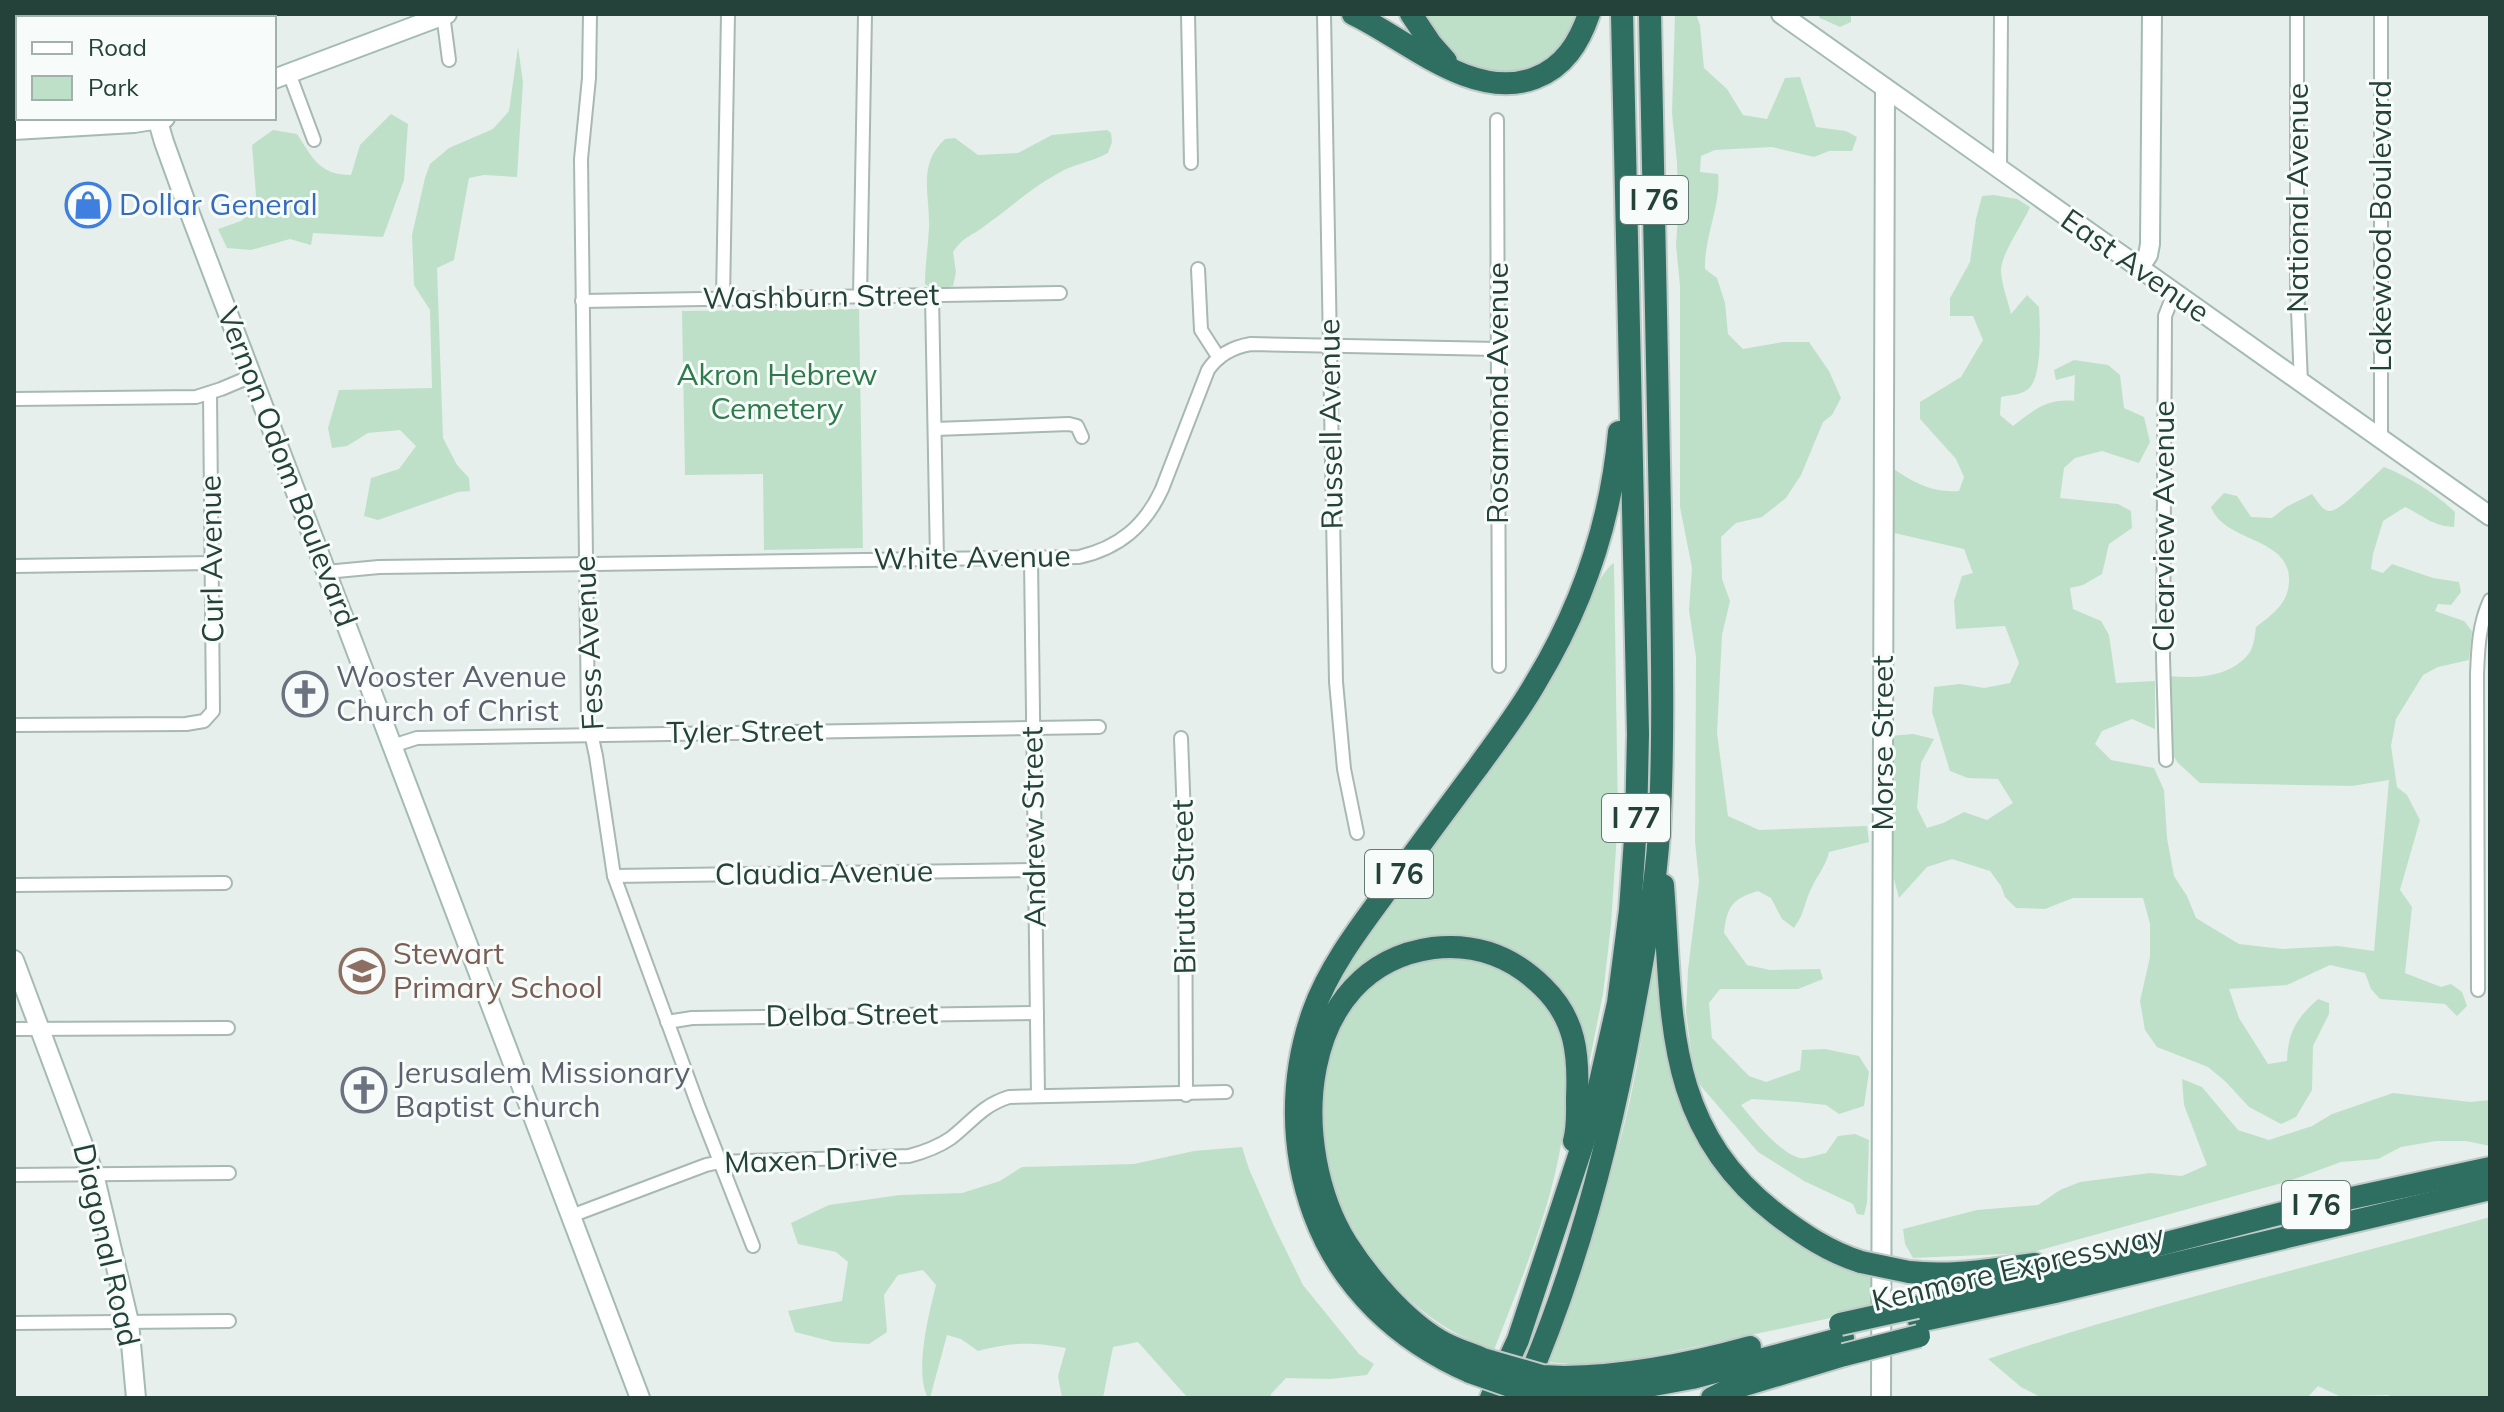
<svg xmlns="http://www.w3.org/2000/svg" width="2504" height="1412" viewBox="0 0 2504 1412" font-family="Mulish,sans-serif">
  <rect width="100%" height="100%" fill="#e6efeb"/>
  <g fill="#bfe0c8">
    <polygon points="146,14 217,14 216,18 148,18"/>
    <polygon points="1418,14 1581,14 1576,30 1543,68 1491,78 1454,59"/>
    <path d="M1675,14H1696L1700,25L1704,68L1727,89L1743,115L1767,119L1785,78L1800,77L1816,127L1846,131L1857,137L1852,151H1829L1814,157L1772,147L1715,150L1701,156L1700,172L1718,174C1722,202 1704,237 1705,269L1717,278L1725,303L1728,334L1743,349L1783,342H1809L1829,371L1841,398L1832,415L1823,422L1801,475L1786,498L1762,517L1736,523L1721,537L1722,579L1730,601L1722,635L1717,733L1728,816L1759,830L1867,826L1869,842L1829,852C1826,866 1818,874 1812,887C1804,902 1805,913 1794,928L1782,919L1771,898L1758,891C1732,899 1727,906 1724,933L1747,965L1770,970L1820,969L1823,979L1798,989H1720L1709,1003L1712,1038L1749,1076L1766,1082L1800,1070L1802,1050L1825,1049L1859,1056L1869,1072L1864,1106L1839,1114L1826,1105L1798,1102L1752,1099L1741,1105C1752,1119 1781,1154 1800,1158C1807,1159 1819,1154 1826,1153L1838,1136L1855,1134L1869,1140L1867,1203L1864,1215L1857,1214L1853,1204L1804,1181L1758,1152L1699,1084L1692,1057L1686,1013L1688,970L1699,881L1695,842L1696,657L1689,610L1692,568L1680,507V286L1676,245L1678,217L1677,162L1672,113Z"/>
    <polygon points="1817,14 1851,14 1851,22 1840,27 1820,18"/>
    <polygon points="518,47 523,82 517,177 484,175 469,178 454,260 437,268 443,438 457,465 469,478 470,491 458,492 378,520 364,516 371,478 399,469 416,446 400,430 368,433 347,446 332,448 328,428 339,390 432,388 430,310 414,285 412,235 425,178 430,164 449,148 493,129 509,111"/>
    <path d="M391,114L408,124L404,180L383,237L313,233L311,245L290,239L251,250L227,248L218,229L241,221L257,208L252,145L273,130L297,134C313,158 319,175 351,175L360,145Z"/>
    <path d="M1107,130L1111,133L1112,142L1108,153C1092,162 1073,164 1057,174C1031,188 1010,208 986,225C971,237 965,235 953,252L956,272L953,286L934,290L925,284C925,265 928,247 929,228C930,194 917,165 945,139L955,138L978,155L1018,153L1052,135Z"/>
    <path d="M1994,195L2017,199L2030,207C2023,224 2002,252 2001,270C2001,284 2008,300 2011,314L2027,295L2039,307C2040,326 2043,380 2027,390C2020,395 2009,395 2001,397L2000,415L2013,426C2033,410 2048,398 2074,401L2075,375L2056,380L2054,370L2074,360L2108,365L2120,375L2124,408L2144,417L2150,442L2139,463L2102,451L2075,458L2064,468L2060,498L2118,504L2131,511L2132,528L2109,544L2102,574L2083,585L2070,588L2073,609L2101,621L2109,635L2116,683L2155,681V729L2132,719L2102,731L2095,744L2111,760L2154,768L2164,790L2167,838L2174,876L2187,896L2196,918L2239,944L2283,949L2338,946L2374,951L2389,780L2352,786L2200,783L2178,763L2171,752L2169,676C2197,679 2232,677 2250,652C2254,645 2255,635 2256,627C2273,614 2290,602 2289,578C2287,536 2225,543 2211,507L2224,493L2237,496L2251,517L2272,518L2286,507L2312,494C2317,500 2322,511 2330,511C2341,511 2374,475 2384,467C2409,477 2435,493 2455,512L2454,527C2432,526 2424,516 2405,507L2383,521L2373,554L2371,569L2383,573L2392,564L2433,578L2459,582L2461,592L2451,605L2438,604L2435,611L2464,621L2472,631L2469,660L2438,667L2423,675L2396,719L2391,746L2397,787L2407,795L2420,820L2400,890L2412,907L2405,973L2441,987L2451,984L2462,992L2467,1006L2457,1016L2445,1004L2380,999L2371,989L2365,973L2330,965L2287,985L2229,989L2239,1018L2268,1064L2287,1061C2288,1031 2297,1018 2318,999L2329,1003V1014L2313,1046L2312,1090L2296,1117L2281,1124L2249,1107L2226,1082L2208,1067L2157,1047L2145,1030L2140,1001L2150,957V924L2143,898H2073L2045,909L2016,908L2005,897L2001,886L1990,871L1952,859L1927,867L1899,898L1894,879L1890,736L1913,734L1934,739L1921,763L1917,808L1927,828L1943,823L1964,812L1987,820L2013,803L1998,779L1968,778L1950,771L1932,712L1934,687L1960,684L1984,688L2010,683L2019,663L2005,626L1956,629L1954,601L1962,576L1973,573L1964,549L1890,532L1891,467C1912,482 1932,493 1959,491L1964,477L1956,459L1920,419V402L1961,377L1983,340L1973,316H1950V298L1970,262L1976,219L1982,196Z"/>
    <polygon points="859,309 863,548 764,550 763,474 685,475 682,311"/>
    <path d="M1614,563L1618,817L1611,925L1603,994L1590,1059L1586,1058C1584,1042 1581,1025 1574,1010C1568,998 1558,987 1548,977C1509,937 1460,927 1408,944C1400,947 1391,948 1384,952C1358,965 1339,994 1320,1017L1334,985L1374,923L1538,699C1545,688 1552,677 1558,666C1569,646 1598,571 1614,563Z"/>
    <path d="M1653,949H1657C1659,990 1659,1030 1669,1070C1693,1172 1775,1247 1873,1278V1306L1840,1312V1316L1638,1359L1581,1365L1548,1362C1579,1276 1610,1189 1630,1100C1641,1050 1648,999 1653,949Z"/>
    <path d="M1455,957C1466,959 1480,959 1491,962C1520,973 1558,1008 1566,1038C1568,1049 1567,1063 1567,1075C1568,1171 1528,1262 1494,1350C1429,1328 1379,1279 1348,1219C1313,1152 1307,1032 1374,982C1398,964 1426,959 1455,957Z"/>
    <polygon points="2182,1079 2202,1087 2238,1130 2269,1140 2312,1126 2332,1114 2393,1093 2470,1102 2490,1100 2490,1146 2466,1141 2436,1141 2401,1147 2378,1159 2341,1162 2289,1181 2029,1253 1913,1258 1905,1244 1903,1229 1977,1210 2038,1205 2060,1190 2080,1182 2150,1173 2182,1176 2207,1165 2184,1105"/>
    <path d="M1242,1147L1249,1169L1274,1226L1303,1285L1359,1354L1374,1364L1367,1375L1330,1379L1286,1378L1271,1394V1398H1195L1186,1396L1138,1342L1113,1347L1103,1398H1062L1058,1376L1066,1348C1031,1342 1013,1342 978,1351L961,1339L947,1335L930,1398H928C914,1372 929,1313 936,1285L923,1270L898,1275L884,1295L887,1332L869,1344L834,1342L795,1332L788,1311L842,1301L848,1262L836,1252L798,1244L791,1223L829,1205L900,1195L962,1193L1000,1181L1022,1167L1134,1164L1194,1151Z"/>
    <path d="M2490,1217V1398H2393L2388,1395L2339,1396L2318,1386L2307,1398H2042L2021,1387L1988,1359C2153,1303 2322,1264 2490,1217Z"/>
  </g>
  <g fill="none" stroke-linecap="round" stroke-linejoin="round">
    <g stroke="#a8b8b2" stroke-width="16">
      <g id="street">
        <polyline points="443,14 449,60"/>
        <polyline points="590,14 589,78 581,159 588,719 596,756 614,876 699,1108 753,1246"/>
        <polyline points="1188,14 1191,163"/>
        <polyline points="1324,14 1336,682 1344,769 1357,833"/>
        <polyline points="2297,14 2297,286 2301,383"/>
        <polyline points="2381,14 2381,438"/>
        <polyline points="289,73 314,140"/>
        <polyline points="1497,120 1499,666"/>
        <polyline points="2000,170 2001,14"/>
        <polyline points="1198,269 1201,330 1219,358"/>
        <polyline points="932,296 937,560"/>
        <polyline points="860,297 865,14"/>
        <polyline points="723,299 728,14"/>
        <polyline points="582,301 1060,293"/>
        <polyline points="14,399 196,397 221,389 252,376"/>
        <polyline points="935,429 1069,424 1077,426 1082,437"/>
        <polyline points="1031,559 1038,1096"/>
        <polyline points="14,566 212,563"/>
        <path d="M326,572L379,567L1079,557C1119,548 1145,526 1162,489L1208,370C1218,355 1233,347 1251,344L1498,349"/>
        <polyline points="14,725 186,724 204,721 213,711 210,393"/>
        <polyline points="1181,738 1185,843 1186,1095"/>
        <polyline points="392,746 417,738 1099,727"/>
        <polyline points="2166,760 2163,657 2165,316 2174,293"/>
        <polyline points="614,876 1035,870"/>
        <polyline points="14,885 225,883"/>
        <path d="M2478,990L2477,674C2478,648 2479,624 2490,600"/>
        <polyline points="667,1022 692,1018 1037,1013"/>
        <polyline points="14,1029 228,1028"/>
        <polyline points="14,1175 229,1173"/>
        <path d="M571,1216L706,1165L720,1162L909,1156C924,1152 938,1147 951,1138C973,1121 981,1106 1009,1097L1226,1092"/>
        <polyline points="14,1323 229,1321"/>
      </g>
    </g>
    <g stroke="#a4bbb3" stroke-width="22">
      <g id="secondary">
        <polyline points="121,14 122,18"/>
        <polyline points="1781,14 2490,516"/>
        <polyline points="274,79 447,14"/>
        <polyline points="157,118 164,142 186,203 640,1398"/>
        <polyline points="14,130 134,123 165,118"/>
        <polyline points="2139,268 2148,255 2150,244 2152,14"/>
        <polyline points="14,960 94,1174 129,1322 136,1398"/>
        <polyline points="1881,1398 1885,89"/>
      </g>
    </g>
    <g stroke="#c2cac8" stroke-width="26">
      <g id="highway">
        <path d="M1353,14C1406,39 1473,102 1535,78C1564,67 1579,43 1589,14"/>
        <polyline points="1411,14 1431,44 1446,61"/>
        <path d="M1663,885C1673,1013 1662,1126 1776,1214C1802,1234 1829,1252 1861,1262"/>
        <path d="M1909,1272C1951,1277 1994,1269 2035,1264"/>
        <polyline points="1917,1307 2287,1212 2490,1168"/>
        <polyline points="1919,1321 2055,1292 2490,1189"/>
        <path d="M1483,1359C1469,1353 1452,1348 1439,1340C1405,1320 1368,1277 1347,1244C1287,1148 1295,967 1433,948C1476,943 1513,957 1543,987C1576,1019 1579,1055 1577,1098C1577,1112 1578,1127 1574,1141"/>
        <path d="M1470,1372C1399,1341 1341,1288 1314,1214C1290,1149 1290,1077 1313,1012C1329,967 1360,927 1388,889C1418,848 1448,807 1478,767C1498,739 1519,712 1536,682C1582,606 1611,521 1619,432"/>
        <path d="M1564,1377C1627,1376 1689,1364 1750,1347"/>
        <path d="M1524,1390C1578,1267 1611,1138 1634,1007C1645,950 1655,892 1659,834C1665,726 1661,619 1660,511C1658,346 1653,180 1650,14"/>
        <polyline points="1558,1397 1643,1387 1692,1378 1843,1338"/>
        <polyline points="1491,1398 1518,1340 1593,1113 1618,1003 1630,910 1636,825 1638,734 1622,14"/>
        <polyline points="1712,1398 1728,1390 1844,1355"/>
      </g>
    </g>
    <use href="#street" stroke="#fff" stroke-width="12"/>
    <use href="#secondary" stroke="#fff" stroke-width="18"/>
    <use href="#highway" stroke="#2f6f62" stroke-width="22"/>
    <g stroke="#c2cac8" stroke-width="26" stroke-linecap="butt">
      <g id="highway-bridge">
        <polyline points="1861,1262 1909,1272"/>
        <polyline points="1840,1324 1917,1307"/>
        <polyline points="1844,1355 1919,1336"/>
        <polyline points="1483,1359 1542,1376 1564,1377"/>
        <polyline points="1470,1372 1536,1395 1558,1397"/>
      </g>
    </g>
    <use href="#highway-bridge" stroke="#2f6f62" stroke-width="22"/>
  </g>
  <defs>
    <g id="shop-ring" transform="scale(2.3)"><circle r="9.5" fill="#f7fbf9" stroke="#3f7fe0" stroke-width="1.5"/><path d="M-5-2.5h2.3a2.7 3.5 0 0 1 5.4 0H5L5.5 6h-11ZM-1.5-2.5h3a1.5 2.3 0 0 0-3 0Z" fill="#3f7fe0"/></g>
    <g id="church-ring" transform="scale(2.3)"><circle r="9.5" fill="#f7fbf9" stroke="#6b7280" stroke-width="1.5"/><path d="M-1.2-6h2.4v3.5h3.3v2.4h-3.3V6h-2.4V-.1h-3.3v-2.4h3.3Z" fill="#6b7280"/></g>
    <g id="school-ring" transform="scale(2.3)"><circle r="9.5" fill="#f7fbf9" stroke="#8d6e63" stroke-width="1.5"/><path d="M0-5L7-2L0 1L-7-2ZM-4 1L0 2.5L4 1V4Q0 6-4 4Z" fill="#8d6e63"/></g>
  </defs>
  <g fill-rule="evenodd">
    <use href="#shop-ring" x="88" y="205"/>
    <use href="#church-ring" x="305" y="694"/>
    <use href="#school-ring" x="362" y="971"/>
    <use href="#church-ring" x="364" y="1090"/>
  </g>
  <g text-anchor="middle" stroke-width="6" stroke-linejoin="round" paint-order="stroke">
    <g fill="#f7fbf9" stroke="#637a73" stroke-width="2">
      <rect x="1620" y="176" width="68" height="48" rx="6"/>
      <rect x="1602" y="794" width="68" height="48" rx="6"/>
      <rect x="1365" y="850" width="68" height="48" rx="6"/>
      <rect x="2282" y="1181" width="68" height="48" rx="6"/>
    </g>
    <g font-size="28" font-weight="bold" fill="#24423a">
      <text x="1654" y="210">I 76</text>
      <text x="1636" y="828">I 77</text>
      <text x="1399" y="884">I 76</text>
      <text x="2316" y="1215">I 76</text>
    </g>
    <g font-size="30" fill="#24423a" stroke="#f7fbf9">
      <text transform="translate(2298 198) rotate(-90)" y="10">National Avenue</text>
      <text transform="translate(2381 226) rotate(-90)" y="10">Lakewood Boulevard</text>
      <text transform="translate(2135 266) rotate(35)" y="10">East Avenue</text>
      <text transform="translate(821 297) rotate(-1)" y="10">Washburn Street</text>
      <text transform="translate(1498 393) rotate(-90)" y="10">Rosamond Avenue</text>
      <text transform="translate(1331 424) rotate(-91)" y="10">Russell Avenue</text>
      <text transform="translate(287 467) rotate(69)" y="10">Vernon Odom Boulevard</text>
      <text transform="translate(2164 526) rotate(-90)" y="10">Clearview Avenue</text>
      <text transform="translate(972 558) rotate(-1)" y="10">White Avenue</text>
      <text transform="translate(212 559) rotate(-91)" y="10">Curl Avenue</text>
      <text transform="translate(589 643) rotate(-93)" y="10">Fess Avenue</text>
      <text transform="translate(745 732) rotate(-1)" y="10">Tyler Street</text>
      <text transform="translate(1883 743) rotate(-90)" y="10">Morse Street</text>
      <text transform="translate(1034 827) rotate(-91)" y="10">Andrew Street</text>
      <text transform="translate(824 873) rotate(-1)" y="10">Claudia Avenue</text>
      <text transform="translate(1184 887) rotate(-91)" y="10">Biruta Street</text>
      <text transform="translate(852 1015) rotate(-1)" y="10">Delba Street</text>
      <text transform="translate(811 1160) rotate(-2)" y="10">Maxen Drive</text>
      <text transform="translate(106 1245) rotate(77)" y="10">Diagonal Road</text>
      <text transform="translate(2018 1268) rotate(-13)" y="10">Kenmore Expressway</text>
    </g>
    <g font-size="30" fill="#366cbe" stroke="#f7fbf9" text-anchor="start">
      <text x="119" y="215">Dollar General</text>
    </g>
    <g font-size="30" fill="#2d7a4b" stroke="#f7fbf9">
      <text x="777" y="385">Akron Hebrew<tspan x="777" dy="34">Cemetery</tspan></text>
    </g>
    <g font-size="30" fill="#5b616d" stroke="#f7fbf9" text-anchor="start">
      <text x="336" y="687">Wooster Avenue<tspan x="336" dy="34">Church of Christ</tspan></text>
      <text x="395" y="1083">Jerusalem Missionary<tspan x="395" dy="34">Baptist Church</tspan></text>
    </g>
    <g font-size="30" fill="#785e54" stroke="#f7fbf9" text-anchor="start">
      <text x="393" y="964">Stewart<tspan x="393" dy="34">Primary School</tspan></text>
    </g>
  </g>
  <rect width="2504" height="1412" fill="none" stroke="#24423a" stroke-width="32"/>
  <rect x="16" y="16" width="260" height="104" fill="#f7fbf9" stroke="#a3b1ad" stroke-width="2"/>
  <rect x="32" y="42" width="40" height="12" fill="#ffffff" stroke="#a3b1ad" stroke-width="2"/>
  <text x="88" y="56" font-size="24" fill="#24423a">Road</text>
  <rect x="32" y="76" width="40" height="24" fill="#bfe0c8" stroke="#a3b1ad" stroke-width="2"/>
  <text x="88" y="96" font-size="24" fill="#24423a">Park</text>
</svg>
